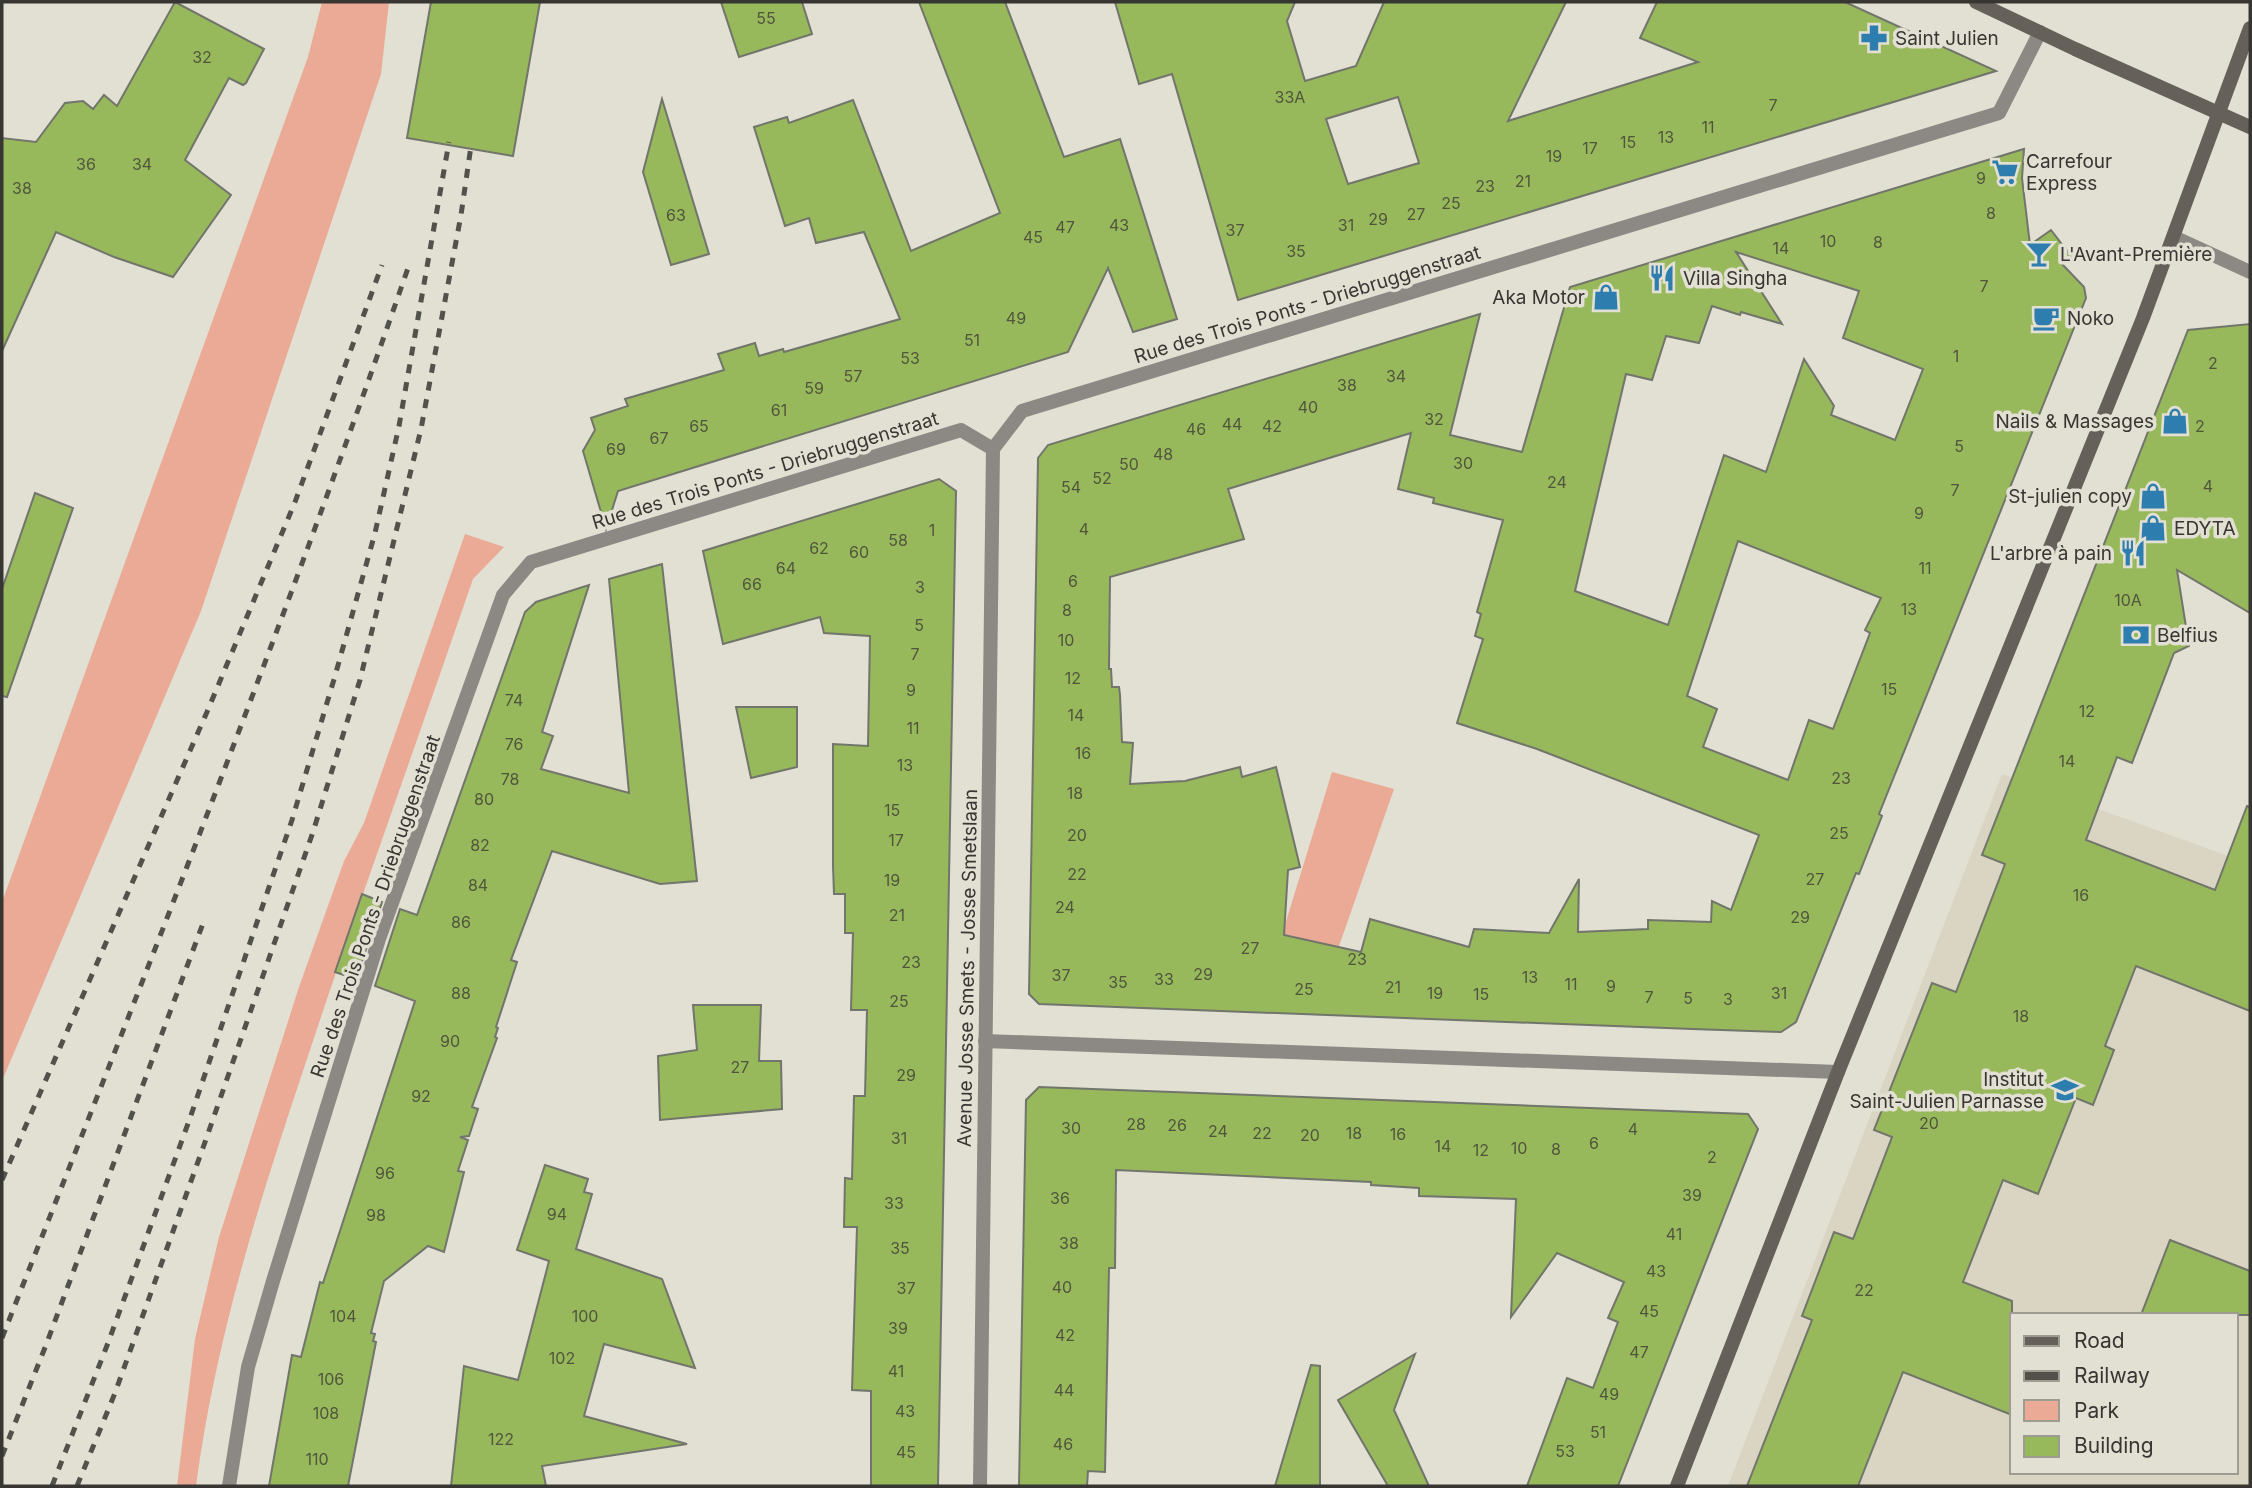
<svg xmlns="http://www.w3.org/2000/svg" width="2252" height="1488" viewBox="0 0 2252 1488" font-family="Inter,sans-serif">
  <rect width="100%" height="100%" fill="#e2dfd3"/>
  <path fill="#d9d5c2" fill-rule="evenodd" d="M2002,774L2250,864V1486H1728ZM2012,1315H2236V1472H2012Z"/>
  <g fill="#eaaa96">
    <polygon points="322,2 389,2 381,74 201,611 2,1081 2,902 308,57"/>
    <path d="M465,534L504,547L473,579C417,742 358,904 304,1068C258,1205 215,1342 196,1486H177L195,1339L219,1237L299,987L344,861L364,823Z"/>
    <polygon points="1332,772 1394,789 1332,966 1282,962 1284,928"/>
  </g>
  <g fill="#98b85c" stroke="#71756b" stroke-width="2" fill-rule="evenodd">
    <polygon points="175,2 264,49 246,83 243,85 229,78 185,160 231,195 173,277 114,257 56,232 2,351 2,138 36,142 65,103 83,101 93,109 104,95 117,106"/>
    <polygon points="431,2 540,2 513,156 407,138"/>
    <polygon points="721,2 802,2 812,34 739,57"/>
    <polygon points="919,2 1005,2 1064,157 1120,139 1177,319 1133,332 1108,268 1068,352 618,491 606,529 583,451 595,430 591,418 628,406 625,399 724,370 718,354 755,343 759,356 783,349 784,352 900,319 864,232 816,243 809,218 785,226 754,127 787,117 789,123 853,100 911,251 1000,213"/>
    <path d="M1115,2H1295L1287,21L1305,81L1356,66L1384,2H1566L1508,121L1698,62L1640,38L1657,2H1845L1996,71L1238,300L1172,74L1139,84ZM1398,97L1419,163L1348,184L1326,119Z"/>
    <polygon points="662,99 709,254 671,265 643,172"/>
    <path d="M2024,149L2022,178L2030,245L2051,230L2071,256L2062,264L2084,287L2086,298L1879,814L1882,816L1859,874L1856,873L1796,1022L1781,1032L1692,1029L1039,1004L1029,994L1038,458L1048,445L1480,314L1450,435L1522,452L1570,287ZM1736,252L1859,291L1843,338L1923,369L1895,440L1831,415L1834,406L1804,359L1766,472L1724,455L1668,625L1575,591L1626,374L1652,380L1666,336L1699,343L1712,306L1740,315L1741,312L1782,324ZM1411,433L1398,489L1434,498L1433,503L1503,520L1477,612L1481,614L1475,636L1483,639L1457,723L1537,749L1759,835L1731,910L1712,901L1711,922L1648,920V929L1578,932L1579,879L1549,933L1474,929L1469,947L1370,919L1361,952L1284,935L1288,870L1300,867L1276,767L1242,777L1240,767L1185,781L1130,784L1133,743L1122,742L1120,695L1119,687H1112L1111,669H1109L1110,577L1244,539L1228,489ZM1738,541L1881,598L1865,630L1870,633L1833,729L1809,720L1788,780L1703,747L1717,709L1687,696Z"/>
    <polygon points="2250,324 2250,613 2177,570 2189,646 2174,653 2132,763 2117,757 2086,840 2215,890 2247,806 2250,807 2250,1011 2136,966 2105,1046 2114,1050 2093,1105 2076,1098 2038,1194 2003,1180 1963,1282 2012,1301 2012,1415 1903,1372 1858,1486 1747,1486 1812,1320 1802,1316 1834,1232 1853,1239 1892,1137 1874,1130 1932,983 1956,992 2005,864 1982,855 2188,330"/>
    <polygon points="939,479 956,491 938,1486 871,1486 871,1391 852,1390 857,1227 844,1227 845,1178 852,1179 854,1096 865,1096 867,1010 851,1010 853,933 845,933 845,894 834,894 833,866 833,744 868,746 870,636 824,633 820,617 723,644 703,551"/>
    <polygon points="35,493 73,508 7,697 2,696 2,589"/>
    <polygon points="662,564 697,881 660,884 552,851 511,960 517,962 496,1027 498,1028 495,1037 497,1038 472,1107 478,1109 469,1136 460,1137 468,1140 458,1171 464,1172 444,1252 428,1246 384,1281 371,1333 375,1334 373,1341 376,1342 348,1486 269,1486 292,1355 301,1357 320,1282 323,1283 415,1001 375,986 400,909 417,915 525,612 536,602 589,585 542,732 553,736 541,769 629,793 609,579"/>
    <polygon points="736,707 797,707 797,767 751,778"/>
    <polygon points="362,894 382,902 356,979 335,972"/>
    <polygon points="693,1005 761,1005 759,1061 781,1061 782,1109 660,1120 658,1056 697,1050"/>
    <polygon points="1039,1087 1748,1114 1758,1129 1618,1486 1527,1486 1567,1378 1593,1388 1618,1322 1608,1318 1624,1282 1557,1253 1511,1317 1516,1199 1419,1196 1419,1188 1371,1185 1371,1182 1116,1170 1115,1268 1109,1268 1105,1472 1088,1471 1087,1486 1019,1486 1026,1100"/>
    <polygon points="545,1165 588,1179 584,1192 592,1194 576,1249 662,1279 695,1368 604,1344 584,1416 687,1444 542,1466 546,1486 451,1486 464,1366 518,1380 549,1261 517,1250"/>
    <polygon points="2170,1240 2250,1271 2250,1315 2141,1315"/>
    <polygon points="1415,1354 1394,1410 1429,1486 1388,1486 1338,1400"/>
    <polygon points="1311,1365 1320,1366 1320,1486 1275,1486"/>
  </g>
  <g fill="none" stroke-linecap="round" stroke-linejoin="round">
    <g stroke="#8c8985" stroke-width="14">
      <polyline points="2174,237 2250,272"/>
      <polyline points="993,449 1022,411 1999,113 2040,32"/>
      <polyline points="985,1041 1838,1072"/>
      <polyline points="229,1486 248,1367 273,1281 379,939 503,595 531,562 961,430 993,449"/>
      <polyline points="980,1486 993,449"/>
    </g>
    <g stroke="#65605a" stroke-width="14">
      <polyline points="1976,2 2075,49 2250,127"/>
      <polyline points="1677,1486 1838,1072 2143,318 2250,28"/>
    </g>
    <g stroke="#53514b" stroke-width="5" stroke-dasharray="9 9" stroke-linecap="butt">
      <polyline points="2,1180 207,712 295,502 382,265"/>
      <path d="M2,1338C142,983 283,629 408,268"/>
      <polyline points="2,1456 46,1345 205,918"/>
      <polyline points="52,1486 108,1343 189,1121 292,820 335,676 375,533 399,426 449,142"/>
      <polyline points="77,1486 115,1393 204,1145 313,832 360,680 421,429 461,215 471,146"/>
    </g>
  </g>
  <defs>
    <g id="pharmacy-bare" transform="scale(2.1)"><path d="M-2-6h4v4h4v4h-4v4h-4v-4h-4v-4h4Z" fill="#2e7daf" stroke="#e2dfd3" stroke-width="2.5" paint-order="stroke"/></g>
    <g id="supermarket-bare" transform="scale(2.1)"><path d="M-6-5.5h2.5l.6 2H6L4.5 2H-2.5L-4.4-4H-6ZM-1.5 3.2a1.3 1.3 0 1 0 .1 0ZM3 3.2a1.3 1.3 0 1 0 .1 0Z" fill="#2e7daf" stroke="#e2dfd3" stroke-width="2.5" paint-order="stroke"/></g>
    <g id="bar-bare" transform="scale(2.1)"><path d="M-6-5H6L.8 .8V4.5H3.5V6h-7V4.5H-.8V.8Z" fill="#2e7daf" stroke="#e2dfd3" stroke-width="2.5" paint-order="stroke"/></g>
    <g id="restaurant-bare" transform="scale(2.1)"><path d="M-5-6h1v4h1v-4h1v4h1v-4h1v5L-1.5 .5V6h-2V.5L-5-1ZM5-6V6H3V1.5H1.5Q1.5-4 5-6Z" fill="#2e7daf" stroke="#e2dfd3" stroke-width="2.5" paint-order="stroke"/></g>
    <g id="shop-bare" transform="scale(2.1)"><path d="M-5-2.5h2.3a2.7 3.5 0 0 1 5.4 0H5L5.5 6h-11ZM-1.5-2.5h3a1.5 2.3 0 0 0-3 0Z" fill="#2e7daf" stroke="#e2dfd3" stroke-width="2.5" paint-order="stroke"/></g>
    <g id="cafe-bare" transform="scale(2.1)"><path d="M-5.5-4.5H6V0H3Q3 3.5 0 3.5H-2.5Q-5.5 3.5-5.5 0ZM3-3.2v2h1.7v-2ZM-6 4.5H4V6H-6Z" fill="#2e7daf" stroke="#e2dfd3" stroke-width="2.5" paint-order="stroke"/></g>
    <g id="bank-bare" transform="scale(2.1)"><path d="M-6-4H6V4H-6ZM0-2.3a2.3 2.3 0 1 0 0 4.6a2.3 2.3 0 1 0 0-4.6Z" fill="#2e7daf" stroke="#e2dfd3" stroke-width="2.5" paint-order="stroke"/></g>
    <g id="school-bare" transform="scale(2.1)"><path d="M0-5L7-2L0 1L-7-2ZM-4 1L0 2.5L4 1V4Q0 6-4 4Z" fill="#2e7daf" stroke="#e2dfd3" stroke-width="2.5" paint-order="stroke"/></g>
  </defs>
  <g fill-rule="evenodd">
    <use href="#pharmacy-bare" x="1874" y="38"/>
    <use href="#supermarket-bare" x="2005" y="172"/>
    <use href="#bar-bare" x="2039" y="254"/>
    <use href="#restaurant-bare" x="1662" y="278"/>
    <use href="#shop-bare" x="1606" y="297"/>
    <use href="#cafe-bare" x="2046" y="318"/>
    <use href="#shop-bare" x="2175" y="421"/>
    <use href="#shop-bare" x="2153" y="496"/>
    <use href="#shop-bare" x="2153" y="528"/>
    <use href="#restaurant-bare" x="2133" y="553"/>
    <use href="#bank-bare" x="2136" y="635"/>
    <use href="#school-bare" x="2065" y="1090"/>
  </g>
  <g text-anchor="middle" stroke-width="7" stroke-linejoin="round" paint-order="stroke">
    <g font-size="16" fill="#50563c">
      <text x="766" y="24">55</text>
      <text x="202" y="63">32</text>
      <text x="1290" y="103">33A</text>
      <text x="1773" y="111">7</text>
      <text x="1708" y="133">11</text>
      <text x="1666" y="143">13</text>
      <text x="1628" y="148">15</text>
      <text x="1590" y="154">17</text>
      <text x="1554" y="162">19</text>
      <text x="86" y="170">36</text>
      <text x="142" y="170">34</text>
      <text x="1981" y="184">9</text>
      <text x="1523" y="187">21</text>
      <text x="1485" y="192">23</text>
      <text x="22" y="194">38</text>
      <text x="1451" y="209">25</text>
      <text x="1991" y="219">8</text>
      <text x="1416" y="220">27</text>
      <text x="676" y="221">63</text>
      <text x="1378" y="225">29</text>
      <text x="1119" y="231">43</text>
      <text x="1346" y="231">31</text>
      <text x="1065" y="233">47</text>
      <text x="1235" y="236">37</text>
      <text x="1033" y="243">45</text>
      <text x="1828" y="247">10</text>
      <text x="1878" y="248">8</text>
      <text x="1781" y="254">14</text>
      <text x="1296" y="257">35</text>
      <text x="1984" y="292">7</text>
      <text x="1016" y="324">49</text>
      <text x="972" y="346">51</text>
      <text x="1956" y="362">1</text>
      <text x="910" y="364">53</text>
      <text x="2213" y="369">2</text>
      <text x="853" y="382">57</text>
      <text x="1396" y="382">34</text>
      <text x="1347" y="391">38</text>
      <text x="814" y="394">59</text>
      <text x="1308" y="413">40</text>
      <text x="779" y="416">61</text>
      <text x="1434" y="425">32</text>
      <text x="1232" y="430">44</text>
      <text x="699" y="432">65</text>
      <text x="1272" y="432">42</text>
      <text x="2200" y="432">2</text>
      <text x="1196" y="435">46</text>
      <text x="659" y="444">67</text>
      <text x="1959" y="452">5</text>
      <text x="616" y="455">69</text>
      <text x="1163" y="460">48</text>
      <text x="1463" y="469">30</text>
      <text x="1129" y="470">50</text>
      <text x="1102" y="484">52</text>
      <text x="1557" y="488">24</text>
      <text x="2208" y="492">4</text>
      <text x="1071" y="493">54</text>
      <text x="1955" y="496">7</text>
      <text x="1919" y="519">9</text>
      <text x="1084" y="535">4</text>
      <text x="932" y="536">1</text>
      <text x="898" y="546">58</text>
      <text x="819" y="554">62</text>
      <text x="859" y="558">60</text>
      <text x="786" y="574">64</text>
      <text x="1925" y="574">11</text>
      <text x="1073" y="587">6</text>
      <text x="752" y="590">66</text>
      <text x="920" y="593">3</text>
      <text x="2128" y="606">10A</text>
      <text x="1909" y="615">13</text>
      <text x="1067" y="616">8</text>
      <text x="919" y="631">5</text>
      <text x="1066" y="646">10</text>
      <text x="915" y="660">7</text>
      <text x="1073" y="684">12</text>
      <text x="1889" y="695">15</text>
      <text x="911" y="696">9</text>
      <text x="514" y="706">74</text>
      <text x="2087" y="717">12</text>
      <text x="1076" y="721">14</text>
      <text x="913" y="734">11</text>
      <text x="514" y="750">76</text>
      <text x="1083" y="759">16</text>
      <text x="2067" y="767">14</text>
      <text x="905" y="771">13</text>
      <text x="1841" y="784">23</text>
      <text x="510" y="785">78</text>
      <text x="1075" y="799">18</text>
      <text x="484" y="805">80</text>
      <text x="892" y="816">15</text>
      <text x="1839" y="839">25</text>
      <text x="1077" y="841">20</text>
      <text x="896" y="846">17</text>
      <text x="480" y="851">82</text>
      <text x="1077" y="880">22</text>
      <text x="1815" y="885">27</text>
      <text x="892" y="886">19</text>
      <text x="478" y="891">84</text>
      <text x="2081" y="901">16</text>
      <text x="1065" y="913">24</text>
      <text x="897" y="921">21</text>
      <text x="1800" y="923">29</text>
      <text x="461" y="928">86</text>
      <text x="1250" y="954">27</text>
      <text x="1357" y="965">23</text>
      <text x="911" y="968">23</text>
      <text x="1203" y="980">29</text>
      <text x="1061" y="981">37</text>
      <text x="1530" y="983">13</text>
      <text x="1164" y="985">33</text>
      <text x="1118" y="988">35</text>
      <text x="1571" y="990">11</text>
      <text x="1611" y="992">9</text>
      <text x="1393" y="993">21</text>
      <text x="1304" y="995">25</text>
      <text x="461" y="999">88</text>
      <text x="1435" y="999">19</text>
      <text x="1779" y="999">31</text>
      <text x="1481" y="1000">15</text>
      <text x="1649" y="1003">7</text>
      <text x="1688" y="1004">5</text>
      <text x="1728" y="1005">3</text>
      <text x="899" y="1007">25</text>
      <text x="2021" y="1022">18</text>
      <text x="450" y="1047">90</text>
      <text x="740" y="1073">27</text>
      <text x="906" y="1081">29</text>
      <text x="421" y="1102">92</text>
      <text x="1929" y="1129">20</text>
      <text x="1136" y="1130">28</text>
      <text x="1177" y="1131">26</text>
      <text x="1071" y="1134">30</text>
      <text x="1633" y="1135">4</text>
      <text x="1218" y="1137">24</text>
      <text x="1262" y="1139">22</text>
      <text x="1354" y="1139">18</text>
      <text x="1398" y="1140">16</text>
      <text x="1310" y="1141">20</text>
      <text x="899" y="1144">31</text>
      <text x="1594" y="1149">6</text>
      <text x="1443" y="1152">14</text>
      <text x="1519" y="1154">10</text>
      <text x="1556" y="1155">8</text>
      <text x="1481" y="1156">12</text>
      <text x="1712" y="1163">2</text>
      <text x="385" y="1179">96</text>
      <text x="1692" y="1201">39</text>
      <text x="1060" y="1204">36</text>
      <text x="894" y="1209">33</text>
      <text x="557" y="1220">94</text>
      <text x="376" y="1221">98</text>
      <text x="1674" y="1240">41</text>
      <text x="1069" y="1249">38</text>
      <text x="900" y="1254">35</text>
      <text x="1656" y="1277">43</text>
      <text x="1062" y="1293">40</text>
      <text x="906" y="1294">37</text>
      <text x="1864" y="1296">22</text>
      <text x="1649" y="1317">45</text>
      <text x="343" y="1322">104</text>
      <text x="585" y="1322">100</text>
      <text x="898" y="1334">39</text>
      <text x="1065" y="1341">42</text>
      <text x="1639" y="1358">47</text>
      <text x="562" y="1364">102</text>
      <text x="896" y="1377">41</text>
      <text x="331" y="1385">106</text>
      <text x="1064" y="1396">44</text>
      <text x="1609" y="1400">49</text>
      <text x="905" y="1417">43</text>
      <text x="326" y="1419">108</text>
      <text x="1598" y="1438">51</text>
      <text x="501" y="1445">122</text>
      <text x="1063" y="1450">46</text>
      <text x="1565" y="1457">53</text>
      <text x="906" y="1458">45</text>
      <text x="317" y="1465">110</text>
    </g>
    <g font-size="19" fill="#383632" stroke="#e2dfd3" text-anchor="start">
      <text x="1895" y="45">Saint Julien</text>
      <text x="2026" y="168">Carrefour<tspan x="2026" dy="22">Express</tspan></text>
      <text x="2060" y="261">L'Avant-Première</text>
      <text x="1683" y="285">Villa Singha</text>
      <text x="1585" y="304" text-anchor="end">Aka Motor</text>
      <text x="2067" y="325">Noko</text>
      <text x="2154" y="428" text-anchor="end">Nails &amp; Massages</text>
      <text x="2132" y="503" text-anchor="end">St-julien copy</text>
      <text x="2174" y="535">EDYTA</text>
      <text x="2112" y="560" text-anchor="end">L'arbre à pain</text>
      <text x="2157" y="642">Belfius</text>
      <text x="2044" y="1086" text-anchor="end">Institut<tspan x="2044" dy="22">Saint-Julien Parnasse</tspan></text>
    </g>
    <g font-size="19" fill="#383632" stroke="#e2dfd3">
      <text transform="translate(1307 304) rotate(-17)" y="7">Rue des Trois Ponts - Driebruggenstraat</text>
      <text transform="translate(765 470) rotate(-17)" y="7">Rue des Trois Ponts - Driebruggenstraat</text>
      <text transform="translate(375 906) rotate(-71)" y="7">Rue des Trois Ponts - Driebruggenstraat</text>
      <text transform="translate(967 968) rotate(-89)" y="7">Avenue Josse Smets - Josse Smetslaan</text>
    </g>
  </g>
  <rect width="2252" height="1488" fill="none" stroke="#383632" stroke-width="7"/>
  <rect x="2010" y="1313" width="228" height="161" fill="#e2dfd3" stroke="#9e9b93" stroke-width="2"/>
  <rect x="2024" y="1336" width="35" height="10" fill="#65605a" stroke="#9e9b93" stroke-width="2"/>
  <text x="2074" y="1348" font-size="21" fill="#383632">Road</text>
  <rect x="2024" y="1371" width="35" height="10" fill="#53514b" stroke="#9e9b93" stroke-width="2"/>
  <text x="2074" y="1383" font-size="21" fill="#383632">Railway</text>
  <rect x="2024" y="1400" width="35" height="21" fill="#eaaa96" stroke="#9e9b93" stroke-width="2"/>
  <text x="2074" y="1418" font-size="21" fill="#383632">Park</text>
  <rect x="2024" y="1436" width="35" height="21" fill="#98b85c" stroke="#9e9b93" stroke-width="2"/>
  <text x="2074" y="1453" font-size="21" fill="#383632">Building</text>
</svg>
